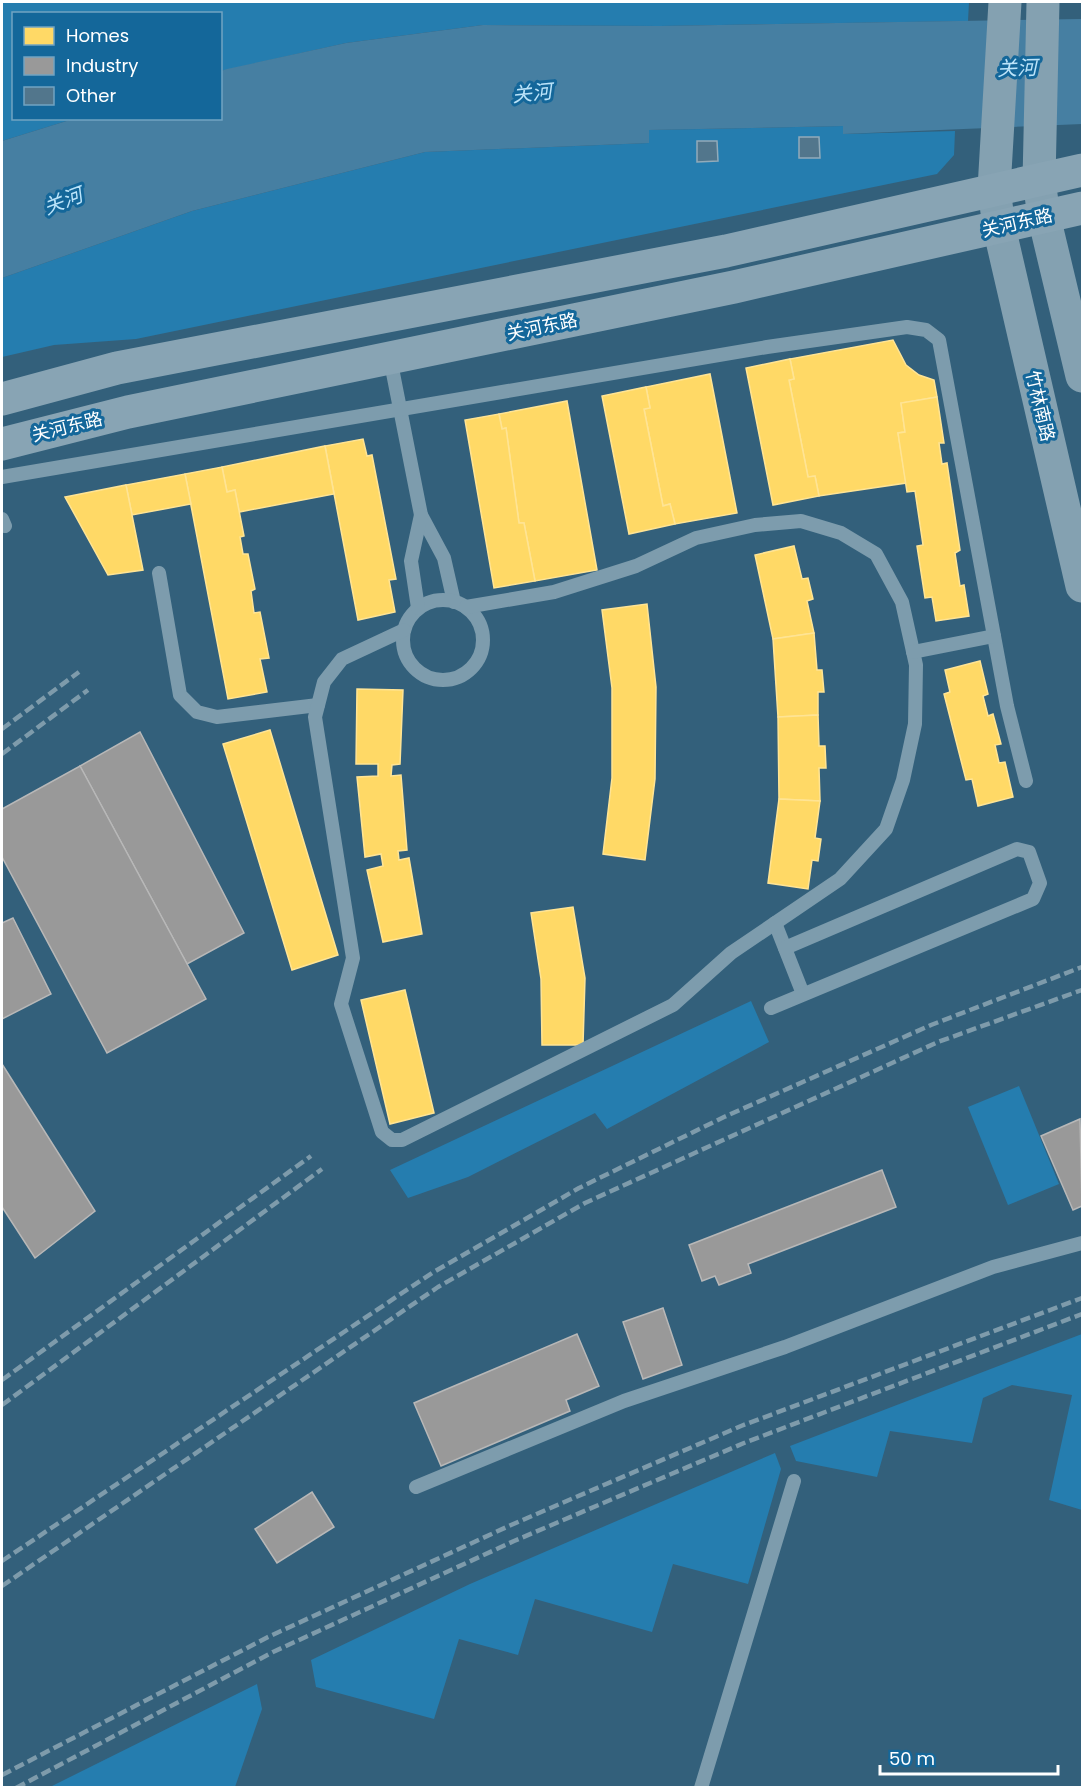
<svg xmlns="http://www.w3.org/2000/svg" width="1084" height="1789" viewBox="0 0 1084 1789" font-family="Poppins,'Noto Sans SC',sans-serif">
  <rect width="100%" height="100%" fill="#33607b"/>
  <g fill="#257daf">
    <polygon points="2,2 969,2 968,21 660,26 483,25 346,43 221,71 220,14 14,14 14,118 73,119 2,141"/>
    <polygon points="843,126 844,134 955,131 954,155 937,174 136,339 54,345 2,357 2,278 192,211 425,152 649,143 649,130"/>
    <polygon points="751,1001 769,1042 607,1129 595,1113 468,1177 408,1198 390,1170"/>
    <polygon points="1019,1086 1059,1184 1008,1205 968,1107"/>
    <polygon points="1082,1334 1082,1510 1049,1500 1072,1395 1012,1385 983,1398 972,1443 890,1431 877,1477 796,1461 790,1446"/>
    <polygon points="775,1453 781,1469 748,1584 673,1564 652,1632 535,1599 518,1655 459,1639 434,1719 316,1687 311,1660 470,1584"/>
    <polygon points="257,1684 262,1709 235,1787 50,1787"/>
  </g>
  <polygon fill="#467fa2" points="1082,19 1082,124 843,134 843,126 649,130 649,143 425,152 192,211 2,278 2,141 73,119 220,118 221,71 227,69 346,43 483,25 660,26"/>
  <g fill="#ffd966" stroke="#ffe494" stroke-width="1.5">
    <polygon points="893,340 906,365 919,375 934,380 937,397 901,403 905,432 898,433 906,483 819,496 815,476 808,477 789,380 794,379 790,359"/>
    <polygon points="790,359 794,379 789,380 808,477 815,476 819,496 773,505 746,368"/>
    <polygon points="710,374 737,513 675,524 670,504 663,506 644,409 650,408 646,387"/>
    <polygon points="646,387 650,408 644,409 663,506 670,504 675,524 629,534 602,396"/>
    <polygon points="937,397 944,443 939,443 942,464 947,463 960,550 955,553 960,586 964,585 969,616 936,621 932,597 925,598 917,546 923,545 915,491 907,492 898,433 905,432 901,403"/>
    <polygon points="567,401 597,570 535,581 524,523 519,523 506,428 502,429 499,414"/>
    <polygon points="499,414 502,429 506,428 519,523 524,523 535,581 494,588 465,420"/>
    <polygon points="363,439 367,456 372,455 396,579 389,580 395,612 358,620 325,446"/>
    <polygon points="325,446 334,494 239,512 235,490 227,492 222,467"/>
    <polygon points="222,467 227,492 235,490 244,536 240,537 243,554 248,554 255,589 251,591 254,613 260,612 269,658 260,659 267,692 228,699 185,474"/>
    <polygon points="185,474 191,504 132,515 126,485"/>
    <polygon points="126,485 143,570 108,575 65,497"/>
    <polygon points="794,546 802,579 808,578 813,599 807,601 814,633 773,639 755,555"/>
    <polygon points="647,604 656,687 655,779 645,860 603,854 612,778 612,688 602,610"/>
    <polygon points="814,633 817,670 822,670 824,692 818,692 818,715 778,717 773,639"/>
    <polygon points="980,661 988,694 983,696 988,716 993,714 1001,744 995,745 999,763 1005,762 1013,797 978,806 972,779 966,780 944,694 950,692 945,670"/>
    <polygon points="357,689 403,690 400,764 392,765 391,776 401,775 407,850 398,851 399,860 409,858 422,934 383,942 367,870 383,866 381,854 365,857 357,777 378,776 378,764 356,764"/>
    <polygon points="818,715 819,746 825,746 826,768 819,768 820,801 779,799 778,717"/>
    <polygon points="270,730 338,955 292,970 223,744"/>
    <polygon points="779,799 820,801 815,838 821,839 818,861 812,860 808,889 768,883"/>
    <polygon points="573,907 585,978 583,1045 542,1045 541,979 531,913"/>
    <polygon points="405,990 434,1113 390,1124 361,1000"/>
  </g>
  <g fill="#999" stroke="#b8b8b8" stroke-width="1.5">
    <polygon points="140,732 244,933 187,964 80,766"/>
    <polygon points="80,766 206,999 107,1053 2,857 2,809"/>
    <polygon points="13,918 51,994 2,1019 2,923"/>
    <polygon points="2,1064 95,1211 35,1258 2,1207"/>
    <polygon points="1080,1119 1082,1206 1073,1210 1041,1136"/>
    <polygon points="882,1170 896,1207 748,1264 751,1273 719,1285 715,1276 702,1281 689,1245"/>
    <polygon points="663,1308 682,1365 643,1379 623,1322"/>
    <polygon points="577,1334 599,1386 566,1400 570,1411 441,1466 414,1403"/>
    <polygon points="312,1492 334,1527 277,1563 255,1529"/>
  </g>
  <g fill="#52768c" stroke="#92abba" stroke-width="1.5">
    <polygon points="799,137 819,137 820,158 799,158"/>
    <polygon points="697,141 717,141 718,161 697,162"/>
  </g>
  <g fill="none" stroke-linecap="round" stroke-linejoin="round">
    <g stroke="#7d9cad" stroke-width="14">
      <polyline points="390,358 421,515 444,558 454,602"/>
      <polyline points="2,477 767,347 907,327 926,330 939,340 1007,706 1026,781"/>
      <polyline points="2,519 5,526"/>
      <polyline points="159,573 180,695 197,712 217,717 318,705"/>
      <circle cx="443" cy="640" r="40"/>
      <polyline points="418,608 411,561 421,515"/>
      <polyline points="404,630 342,659 324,682 315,717 353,958 341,1004 382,1132 392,1140 402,1140 673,1005 731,953 840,879 886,829 903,780 915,724 916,665 902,602 876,554 841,533 801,521 755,525 696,538 636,566 554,592 466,607"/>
      <polyline points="913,652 994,636"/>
      <polyline points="775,923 803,994"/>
      <polyline points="771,1008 1033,899 1040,883 1029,852 1017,849 785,948"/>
      <polyline points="416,1487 624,1401 785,1347 993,1267 1082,1243"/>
      <polyline points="701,1788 794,1481"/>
    </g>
    <g stroke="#84a1b1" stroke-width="33">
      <polyline points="1005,2 994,189 999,227 1082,586"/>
      <polyline points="1043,2 1039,180 1044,217 1082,376"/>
    </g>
    <g stroke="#88a4b4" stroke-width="33">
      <polyline points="2,399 117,368 726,251 1082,170"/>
      <polyline points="2,444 128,412 734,287 1082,208"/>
    </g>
    <g stroke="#7e9bab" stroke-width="4.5" stroke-dasharray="10 4.5" stroke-linecap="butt">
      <polyline points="2,729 79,672"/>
      <polyline points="2,754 88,690"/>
      <polyline points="2,1380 311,1156"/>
      <polyline points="2,1405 322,1169"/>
      <polyline points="2,1561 432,1273 579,1188 724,1117 931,1025 1082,967"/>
      <polyline points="2,1586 438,1287 585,1203 938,1042 1082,990"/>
      <polyline points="2,1775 268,1637 511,1525 741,1426 1082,1298"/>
      <polyline points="16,1788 273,1652 514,1541 744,1443 1082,1314"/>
    </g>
  </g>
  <g text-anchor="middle" stroke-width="6" stroke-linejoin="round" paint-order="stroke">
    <g font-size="18" fill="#fff" stroke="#14679a">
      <text transform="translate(1017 223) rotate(-13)" y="6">关河东路</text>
      <text transform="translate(542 327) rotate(-12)" y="6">关河东路</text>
      <text transform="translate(1040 406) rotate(77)" y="6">竹林南路</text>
      <text transform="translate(67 427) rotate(-14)" y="6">关河东路</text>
    </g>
    <g font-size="20" font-style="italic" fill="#bce4fa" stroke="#14679a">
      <text transform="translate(1017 68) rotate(-2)" y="7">关河</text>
      <text transform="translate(532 93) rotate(-6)" y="7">关河</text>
      <text transform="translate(63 201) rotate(-21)" y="7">关河</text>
    </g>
  </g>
  <rect width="1084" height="1789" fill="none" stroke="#ffffff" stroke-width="6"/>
  <rect x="12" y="12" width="210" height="108" fill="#14679a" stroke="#72a4c2" stroke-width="1.5"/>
  <rect x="24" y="27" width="30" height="18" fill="#ffd966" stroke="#72a4c2" stroke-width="1.5"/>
  <text x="66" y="42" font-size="18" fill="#ffffff">Homes</text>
  <rect x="24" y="57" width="30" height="18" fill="#999999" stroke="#72a4c2" stroke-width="1.5"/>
  <text x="66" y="72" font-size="18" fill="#ffffff">Industry</text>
  <rect x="24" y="87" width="30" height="18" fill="#52768c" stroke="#72a4c2" stroke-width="1.5"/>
  <text x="66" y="102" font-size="18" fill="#ffffff">Other</text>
  <path d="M880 1765v9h178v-9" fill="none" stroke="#ffffff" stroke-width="3"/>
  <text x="889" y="1765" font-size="18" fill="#ffffff" stroke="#14679a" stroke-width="4.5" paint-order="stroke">50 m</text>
</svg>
